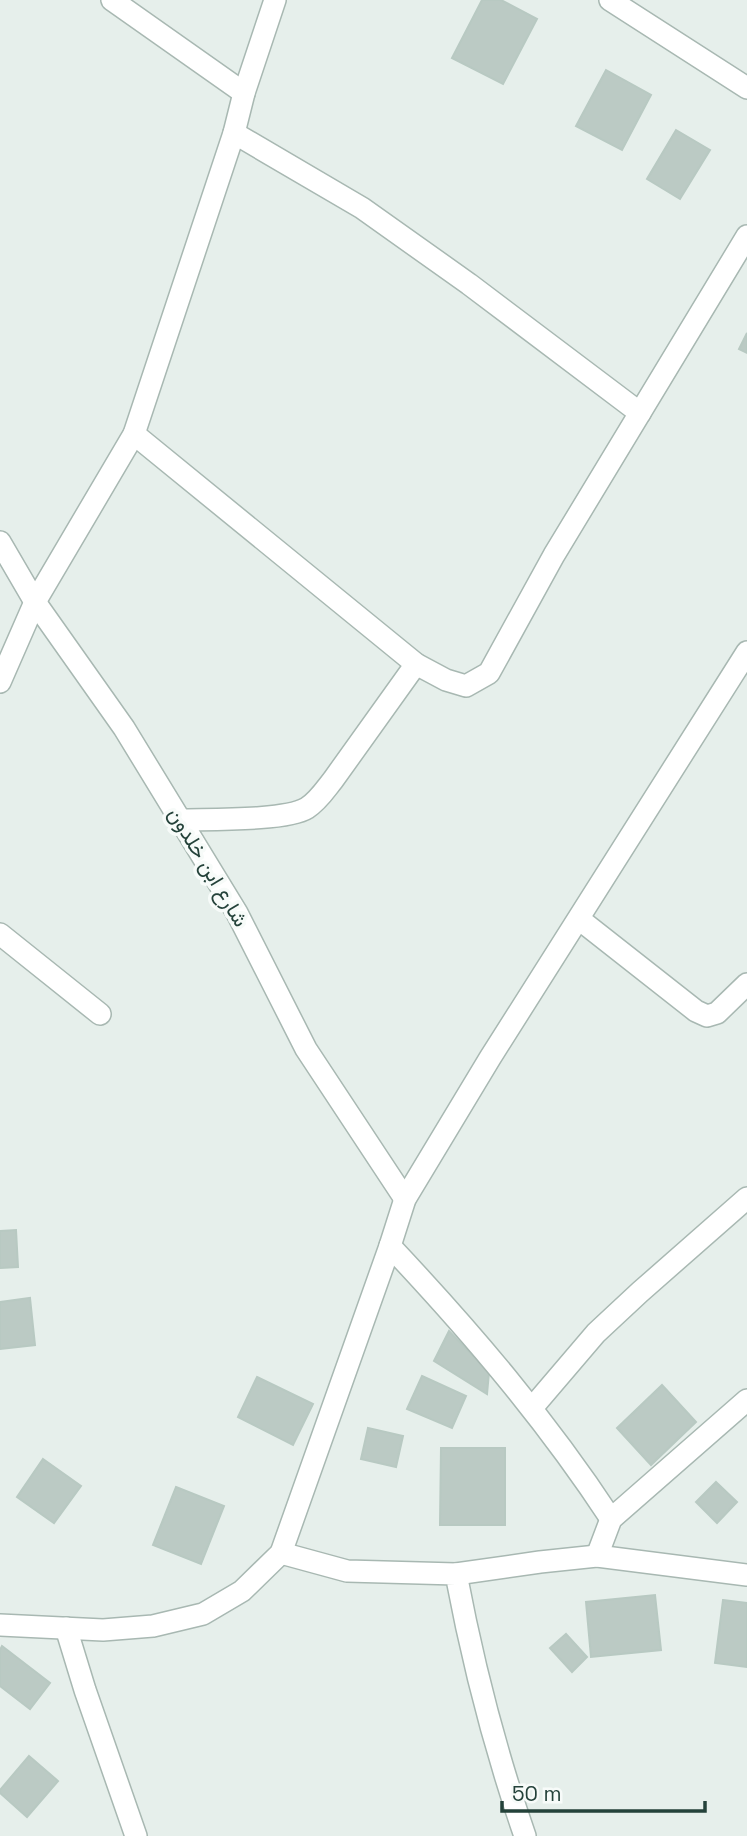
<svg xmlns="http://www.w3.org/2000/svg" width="747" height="1836" viewBox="0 0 747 1836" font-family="'Space Grotesk',Vazirmatn,sans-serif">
  <rect width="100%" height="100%" fill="#e6efeb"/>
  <g fill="#bbcac4" stroke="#b8c9c2" stroke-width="2">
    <polygon points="482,0 501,0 537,19 503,84 452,58"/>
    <polygon points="606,70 651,95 622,150 576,126"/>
    <polygon points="676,130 710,150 680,199 647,179"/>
    <polygon points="747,333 747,353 739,349"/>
    <polygon points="16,1230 18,1267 0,1268 0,1231"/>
    <polygon points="30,1298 35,1345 0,1349 0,1302"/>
    <polygon points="449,1331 489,1372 487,1394 434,1361"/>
    <polygon points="422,1376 466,1396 452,1428 407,1409"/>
    <polygon points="257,1377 313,1404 293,1445 238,1417"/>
    <polygon points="662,1385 696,1422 651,1465 617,1428"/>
    <polygon points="368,1428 403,1436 396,1467 361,1459"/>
    <polygon points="441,1448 505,1448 505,1525 440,1525"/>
    <polygon points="43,1459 81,1486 54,1523 17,1497"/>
    <polygon points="716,1482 737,1502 717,1523 696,1502"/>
    <polygon points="176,1487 224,1506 201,1564 153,1545"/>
    <polygon points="655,1595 661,1650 591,1657 586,1602"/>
    <polygon points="723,1600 747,1603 747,1667 715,1663"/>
    <polygon points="566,1634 587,1657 572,1672 550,1648"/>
    <polygon points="2,1646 50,1683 30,1709 0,1686 0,1650"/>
    <polygon points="29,1756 58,1781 27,1817 0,1793 0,1790"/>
  </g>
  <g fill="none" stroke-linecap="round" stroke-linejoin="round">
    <g stroke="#a8b8b2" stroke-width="24">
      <g id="street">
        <polyline points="112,0 244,93"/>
        <polyline points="610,0 747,88"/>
        <polyline points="234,133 362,208 469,284 640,413"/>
        <polyline points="134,434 416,664 446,680 466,686 489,673 554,555 747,236"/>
        <polyline points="0,542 35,602 124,728 237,913 306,1049 405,1199"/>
        <polyline points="0,682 35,602 134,434 234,133 244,93 275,0"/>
        <path d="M180,820C208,819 286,821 307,808C318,801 325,790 333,780L416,664"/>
        <polyline points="579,919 696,1011 707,1016 717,1013 747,984"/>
        <polyline points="0,934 100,1014"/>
        <path d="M390,1246C471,1332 546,1420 611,1519"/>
        <polyline points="532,1408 596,1333 640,1292 747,1198"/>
        <path d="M281,1553L347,1571L456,1574C473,1664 495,1750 525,1836"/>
        <polyline points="597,1556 611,1519 747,1400"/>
        <polyline points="456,1574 540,1562 597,1556 747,1575"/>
        <polyline points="0,1625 103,1630 153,1626 203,1614 242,1591 281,1553 390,1246 405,1199 490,1058 747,652"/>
        <polyline points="66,1628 85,1690 136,1836"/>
      </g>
    </g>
    <use href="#street" stroke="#fff" stroke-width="21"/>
  </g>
  <g text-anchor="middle" stroke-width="7" stroke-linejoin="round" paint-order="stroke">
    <g font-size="21" fill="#24423a" stroke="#f7fbf9">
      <text transform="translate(208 867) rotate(59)" y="7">شارع ابن خلدون</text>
    </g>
  </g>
  <path d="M502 1801v10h203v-10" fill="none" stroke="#24423a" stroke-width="3.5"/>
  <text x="512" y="1801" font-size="21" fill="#24423a" stroke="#f7fbf9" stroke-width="5" paint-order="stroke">50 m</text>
</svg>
